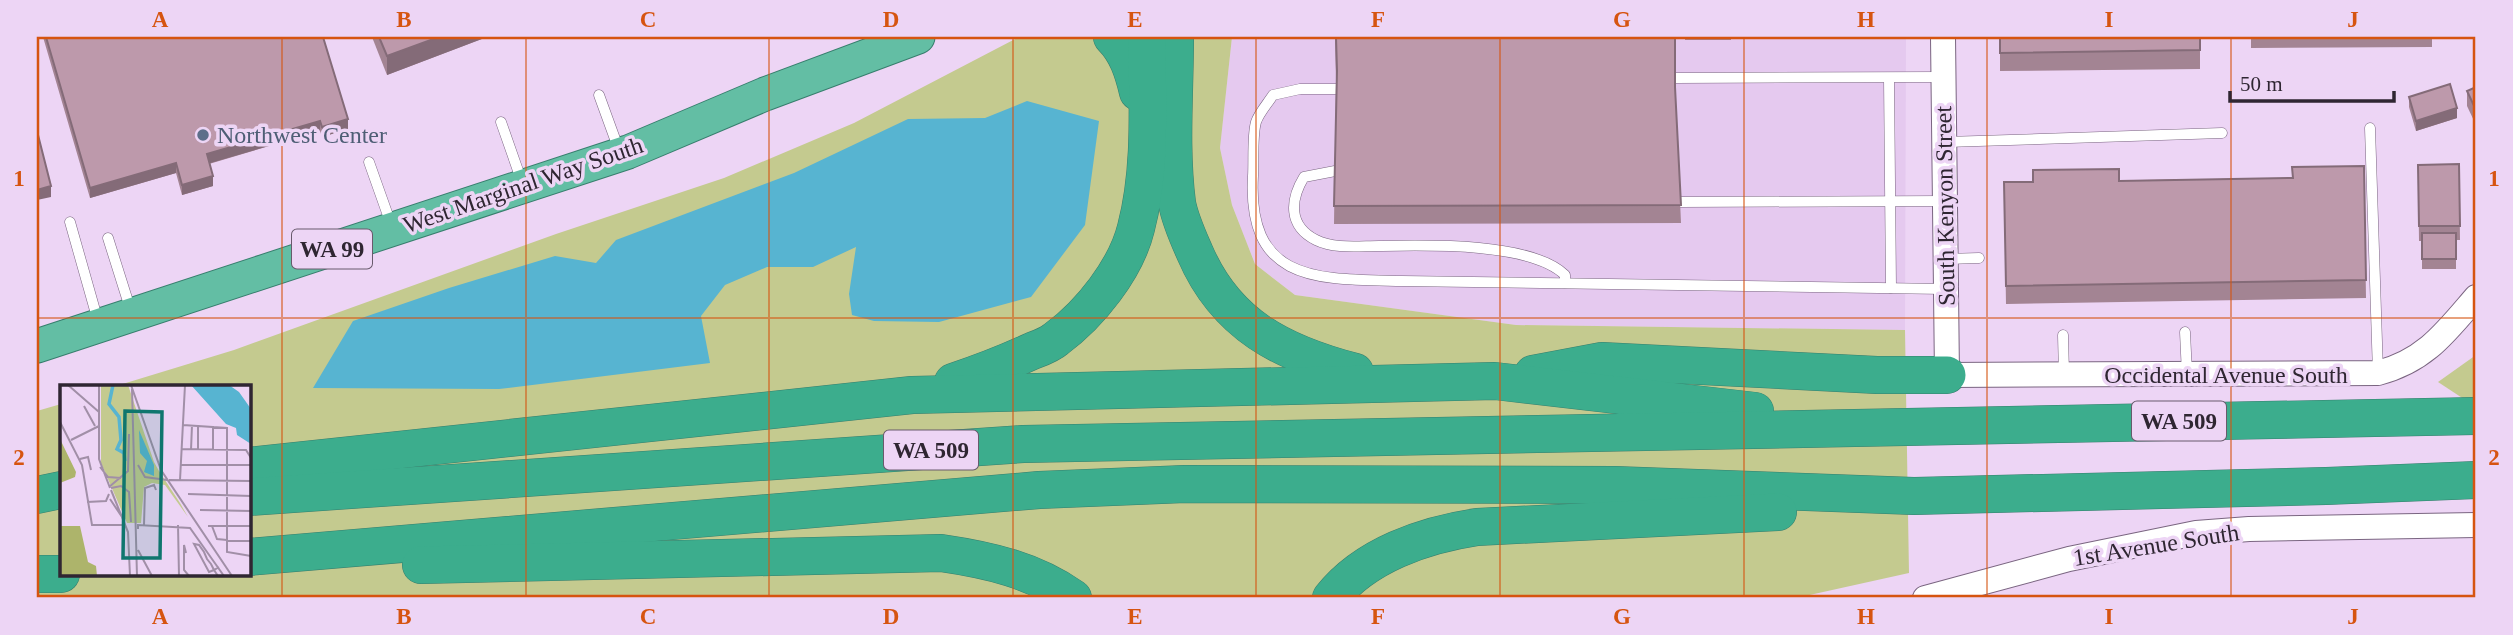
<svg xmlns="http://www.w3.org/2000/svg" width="2513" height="635" viewBox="0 0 2513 635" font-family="'Times New Roman',serif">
  <rect width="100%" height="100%" fill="#edd5f5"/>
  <polygon fill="#e5c9ef" points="1232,37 1906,37 1905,330 1516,325 1295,295 1255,264 1232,205 1220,148"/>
  <g fill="#c4ca8f">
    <polygon points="1019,37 1232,37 1220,148 1232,205 1255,264 1295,295 1516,325 1905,330 1909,573 1796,598 37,598 37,411 61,404 61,574 248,574 248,386 116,386 234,350 556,234 724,178 854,123"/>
    <polygon points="2476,355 2476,407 2438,382"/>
  </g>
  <polygon fill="#57b4d1" points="1027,101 1099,121 1085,225 1031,297 939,322 874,321 852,315 849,294 856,247 813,267 767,267 725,285 701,316 710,363 499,389 313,388 353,321 449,288 555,256 596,263 616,240 794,173 908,119 985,118"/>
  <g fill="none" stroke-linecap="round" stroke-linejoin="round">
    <g stroke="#7a6581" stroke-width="11">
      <g id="service">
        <polyline points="1675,78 1943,77"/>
        <polyline points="1889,78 1891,288"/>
        <path d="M1337,89H1300L1273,95C1268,103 1259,113 1256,122C1252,136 1254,161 1253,176C1247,284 1319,279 1402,281L1945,289"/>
        <polyline points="599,95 619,150"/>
        <polyline points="501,122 522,182"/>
        <polyline points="2370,128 2378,373"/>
        <polyline points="1946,142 2222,133"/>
        <polyline points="369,162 391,224"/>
        <path d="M1335,171L1304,177C1290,200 1288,226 1316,240C1334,249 1358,246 1379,246C1426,245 1531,242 1565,275V283"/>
        <polyline points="1680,202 1945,201"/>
        <polyline points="70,222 98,321"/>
        <polyline points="108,238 131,311"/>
        <polyline points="1946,259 1979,258"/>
        <polyline points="2185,332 2187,374"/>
        <polyline points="2063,335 2064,374"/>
      </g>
    </g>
    <g stroke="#7a6581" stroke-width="26">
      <g id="tertiary">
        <path d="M1943,37L1947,375L2378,373C2425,361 2446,332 2476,297"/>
        <polyline points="1925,598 2069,559 2196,533 2249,529 2476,525"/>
      </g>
    </g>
    <g stroke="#377e6d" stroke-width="35">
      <polyline id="trunk" points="37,346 628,152 765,94 918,37"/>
    </g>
    <g stroke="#377e6d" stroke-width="38">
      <g id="motorway">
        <path d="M1112,37C1127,52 1133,71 1138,92"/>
        <path d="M1175,37C1175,91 1170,148 1177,203C1180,220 1188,237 1195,253C1226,325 1282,353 1355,372"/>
        <polyline points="1533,374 1602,361 1877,375 1947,375"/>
        <path d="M953,382C980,373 1006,363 1032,351C1040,348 1049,345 1056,339C1090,314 1126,269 1136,228C1152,167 1147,100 1147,37"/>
        <polyline points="248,466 912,395 1495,381 1755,411"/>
        <polyline points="37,495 61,490"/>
        <polyline points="248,497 1023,444 2476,416"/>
        <polyline points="248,557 1039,490 1185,484 1615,485 1914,496 2326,486 2476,480"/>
        <path d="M421,565L941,553C989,560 1033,570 1073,598"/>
        <polyline points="37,574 61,574"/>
        <path d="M1331,598C1365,555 1424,535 1477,527L1778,512"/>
      </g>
    </g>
    <use href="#service" stroke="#fff" stroke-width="10"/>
    <use href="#tertiary" stroke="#fff" stroke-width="24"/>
    <use href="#trunk" stroke="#63bea4" stroke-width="33"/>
    <use href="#motorway" stroke="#3cad8d" stroke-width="37"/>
  </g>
  <g fill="#a38493">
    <polygon points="43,37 323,37 348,129 322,137 320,131 209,164 213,186 182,195 176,173 90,198"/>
    <polygon points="372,37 487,37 387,75"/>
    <polygon points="1335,37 1685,37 1675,37 1675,87 1681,223 1334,224 1336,81"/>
    <rect x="1685" y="37" width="46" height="3"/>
    <polygon points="2000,37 2200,37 2200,69 2000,71"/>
    <polygon points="2251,37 2432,37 2432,47 2251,48"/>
    <polygon points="2476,87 2476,125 2467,106 2467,91"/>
    <polygon points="2409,97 2457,118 2416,131 2409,107"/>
    <polygon points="2459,164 2460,240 2456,240 2456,269 2422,269 2422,241 2419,241 2418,165"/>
    <polygon points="2364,166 2366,298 2006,304 2004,182 2292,178"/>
  </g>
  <g fill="#846b78">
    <polygon points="439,37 487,37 387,75 387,56"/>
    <polygon points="2457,108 2457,118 2416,131 2416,121"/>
    <polygon points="348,119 348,129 322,137 322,127"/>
    <polygon points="320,121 320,131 207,164 207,154"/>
    <polygon points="176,163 176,173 90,198 90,188"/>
    <polygon points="213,176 213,186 182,195 182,185"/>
    <polygon points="51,186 51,197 37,200 37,190"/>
  </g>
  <g fill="#bd99ab" stroke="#846b78" stroke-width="2">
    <polygon points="46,37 323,37 348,119 322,127 320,121 207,154 213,176 182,185 176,163 90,188"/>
    <polygon points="379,37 439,37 387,56"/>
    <polygon points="1336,37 1675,37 1675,87 1681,205 1334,206 1337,71"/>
    <polygon points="2000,37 2200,37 2200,50 2000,53"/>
    <polygon points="2450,84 2457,108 2416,121 2409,97"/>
    <polygon points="2476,87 2476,110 2467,91"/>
    <polygon points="37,131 51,186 37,190"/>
    <polygon points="2459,164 2460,226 2419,226 2418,165"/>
    <polygon points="2364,166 2366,280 2006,286 2004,182 2033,182 2033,170 2119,169 2119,181 2293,178 2292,167"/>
    <rect x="2422" y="233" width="34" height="26"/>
  </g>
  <path fill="none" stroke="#d65410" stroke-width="2" stroke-opacity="0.55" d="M282,37V598M526,37V598M769,37V598M1013,37V598M1256,37V598M1500,37V598M1744,37V598M1987,37V598M2231,37V598M37,318H2476"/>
  <circle fill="#5c6f8a" stroke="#edd5f5" stroke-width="2.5" cx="203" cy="135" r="7"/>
  <g text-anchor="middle" stroke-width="7" stroke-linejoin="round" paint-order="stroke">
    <g fill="#edd5f5" stroke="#685a6c" stroke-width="2">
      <rect x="292" y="229.5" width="80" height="39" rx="5"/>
      <rect x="2132" y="401.5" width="94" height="39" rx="5"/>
      <rect x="884" y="430.5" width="94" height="39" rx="5"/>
    </g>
    <g font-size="23" font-weight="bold" fill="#2f2632">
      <text x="332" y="257">WA 99</text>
      <text x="2179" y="429">WA 509</text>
      <text x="931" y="458">WA 509</text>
    </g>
    <g font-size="24" fill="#4e5e75" stroke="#edd5f5" text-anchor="start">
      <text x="217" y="143">Northwest Center</text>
    </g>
    <g font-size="24" fill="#2f2632" stroke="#edd5f5">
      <text transform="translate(523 185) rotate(-19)" y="8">West Marginal Way South</text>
      <text transform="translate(1945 206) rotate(-91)" y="8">South Kenyon Street</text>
      <text x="2226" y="383">Occidental Avenue South</text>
      <text transform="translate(2156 545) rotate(-9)" y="8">1st Avenue South</text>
    </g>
  </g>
  <g transform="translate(60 385)">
    <rect width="191" height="191" fill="#edd5f5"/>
    <path d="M41,0H68L94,77L99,86L120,118L128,132L105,100L92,98L84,102L81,138H67L41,78Z" fill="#c4ca8f"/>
    <path d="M0,54L16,87L15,92L0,98ZM0,141H20L28,177L36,181L37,191H0Z" fill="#adb46b"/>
    <path d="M131,0H169L179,7L191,24V59L177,50L176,43L166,39ZM79,45L94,80V91L84,87L87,76L80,68Z" fill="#57b4d1"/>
    <path fill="none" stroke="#57b4d1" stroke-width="3.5" d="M53,0L49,19L59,32L61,55L57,64L64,68L65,76"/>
    <path fill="none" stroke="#a18fa7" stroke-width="2" d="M8,0L39,27M39,0V74L50,103M71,0L101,85L172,191M72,4L77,191M24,21L35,41M0,37L22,80L32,140H66M123,40L167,43V167L191,171M11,55L39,41M121,64L186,65L191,73M131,65L132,40M138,65V41M153,65V41M20,74L28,72L31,85M78,80L85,92L107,95M121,80H191M40,82L48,92L61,93M109,95L191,96M120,95L125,0M49,102L68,86L69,49M51,103L61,101L69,107L71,137M51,105L68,147L70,191M128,109L191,111M50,114L62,132M27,117L46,116L49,109M140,125L191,126M84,140L85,103L94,100L96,105M118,140L119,191M148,141H191M152,141L157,154L167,155M78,144V140L130,143L164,191M167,156H191M78,165L92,191M126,168L124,160V185L129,191M158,191L154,185L151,179L147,174L144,167L139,160L134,159L149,187L154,185L159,182"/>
    <path fill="#0f766e" fill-opacity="0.15" stroke="#0f766e" stroke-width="3.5" d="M65,26L102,27L100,173H63Z"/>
    <rect width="191" height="191" fill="none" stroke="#2f2632" stroke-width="3.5"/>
  </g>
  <rect width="2513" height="635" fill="none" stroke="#edd5f5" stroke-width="77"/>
  <path d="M2230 91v10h164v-10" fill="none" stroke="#2f2632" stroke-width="3.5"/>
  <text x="2240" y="91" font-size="21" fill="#2f2632" stroke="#edd5f5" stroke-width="5" paint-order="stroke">50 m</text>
  <rect x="38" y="38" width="2436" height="558" fill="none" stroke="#d65410" stroke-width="2.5"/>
  <g font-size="23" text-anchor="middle" font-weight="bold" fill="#d65410">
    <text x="160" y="27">A</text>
    <text x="404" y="27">B</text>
    <text x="648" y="27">C</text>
    <text x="891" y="27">D</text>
    <text x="1135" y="27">E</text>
    <text x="1378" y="27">F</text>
    <text x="1622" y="27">G</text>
    <text x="1866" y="27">H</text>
    <text x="2109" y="27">I</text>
    <text x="2353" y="27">J</text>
    <text x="19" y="186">1</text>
    <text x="2494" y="186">1</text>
    <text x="19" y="465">2</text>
    <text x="2494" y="465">2</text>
    <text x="160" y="624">A</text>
    <text x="404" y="624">B</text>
    <text x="648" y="624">C</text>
    <text x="891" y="624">D</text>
    <text x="1135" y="624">E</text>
    <text x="1378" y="624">F</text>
    <text x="1622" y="624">G</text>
    <text x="1866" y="624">H</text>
    <text x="2109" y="624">I</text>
    <text x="2353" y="624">J</text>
  </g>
</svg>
